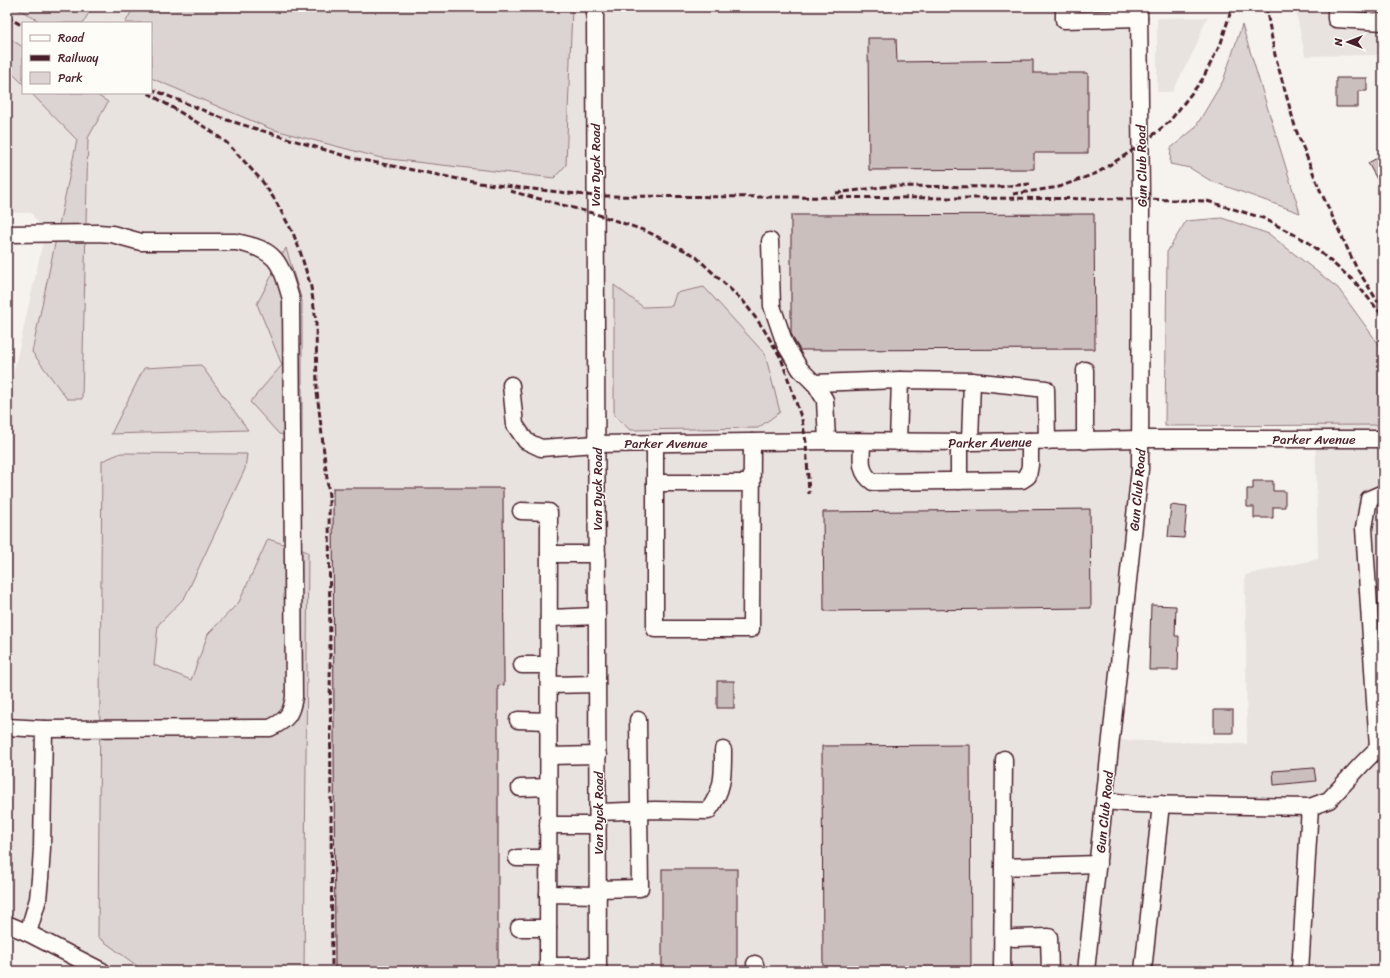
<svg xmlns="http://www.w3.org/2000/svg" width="1390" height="978" viewBox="0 0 1390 978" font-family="Sriracha,sans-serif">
  <rect width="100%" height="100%" fill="#f6f3ef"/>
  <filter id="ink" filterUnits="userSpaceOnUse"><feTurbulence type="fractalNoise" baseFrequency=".025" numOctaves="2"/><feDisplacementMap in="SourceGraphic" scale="8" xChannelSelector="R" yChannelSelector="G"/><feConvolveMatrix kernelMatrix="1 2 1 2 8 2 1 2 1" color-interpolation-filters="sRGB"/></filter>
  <g filter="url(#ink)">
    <g fill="#e9e3e0" fill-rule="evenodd">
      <path d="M7,7H1148L1149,426L1151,453L1120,740L1247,744L1245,575L1318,559L1315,425H1383V906L1380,928L1382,971H99L7,925V402L45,232L31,213H7ZM23,23H151V93H23Z"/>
      <polygon points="1295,7 1383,7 1383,55 1305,56"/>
      <polygon points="1207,17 1195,49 1172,92 1157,92 1157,18"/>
    </g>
    <g fill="#dcd4d2" stroke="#937a7e">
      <polygon points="15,7 92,7 83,23 42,23"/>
      <polygon points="134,7 572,7 566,165 554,178 381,158 271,129 151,78 151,23 125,23"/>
      <polygon points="1242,25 1300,213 1211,181 1190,168 1170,164 1171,148 1195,128 1223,81"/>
      <polygon points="7,37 23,47 23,84 7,68"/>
      <polygon points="31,93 94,93 108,102 88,138 82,399 67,399 32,352 77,140"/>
      <polygon points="1222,218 1269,234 1338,288 1383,350 1383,425 1165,426 1167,252 1186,221"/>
      <polygon points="286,248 302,301 302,438 279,434 250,402 282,365 257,304"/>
      <polygon points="614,285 643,307 672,306 676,293 704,287 765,354 780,412 758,428 630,430 614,415"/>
      <polygon points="201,365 248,430 111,434 144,368"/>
      <polygon points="121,453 247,454 245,469 185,597 158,625 154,665 191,680 208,634 239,602 268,539 308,552 304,971 144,971 98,937 102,461"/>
    </g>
    <g fill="#cbbfbe" stroke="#4a1f2b">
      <polygon points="868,38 896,38 897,62 1033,60 1033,73 1088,73 1088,153 1034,153 1034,169 869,170"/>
      <polygon points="1336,78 1367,78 1367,91 1358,91 1358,107 1336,107"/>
      <polygon points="1383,155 1383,190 1368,163"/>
      <polygon points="1094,214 1095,349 800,350 794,340 791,333 791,215"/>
      <polygon points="1253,481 1273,481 1273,491 1285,491 1285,507 1273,507 1273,518 1254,518 1254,507 1247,507 1247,489 1253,489"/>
      <polygon points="333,488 503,488 504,685 498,686 498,971 335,971"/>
      <polygon points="1171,505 1187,507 1184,538 1168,537"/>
      <polygon points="1090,509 1091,608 824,611 823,512"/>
      <polygon points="1151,605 1176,606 1175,636 1179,636 1178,670 1149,670"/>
      <rect x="717" y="681" width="17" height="27"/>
      <rect x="1214" y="710" width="19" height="23"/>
      <polygon points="970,745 971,971 823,971 822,746"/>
      <polygon points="1314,768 1316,781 1274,785 1273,771"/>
      <rect x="662" y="869" width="75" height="102"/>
    </g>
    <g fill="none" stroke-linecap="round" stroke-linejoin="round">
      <g stroke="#4a1f2b" stroke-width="19">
        <g id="minor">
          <polyline points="595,7 598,971"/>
          <polyline points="1064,7 1064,20 1139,18"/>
          <polyline points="1336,7 1336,19 1383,22"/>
          <path d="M7,234L98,233L112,234L141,242H236C277,250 280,261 291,299L294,697C291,715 287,720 270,728L44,729"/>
          <polyline points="770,241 772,306 785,344 800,369 816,385 825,400 827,441"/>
          <polyline points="814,383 900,380 972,381 1046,389 1047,441"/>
          <polyline points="511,385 515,425 526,441 541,448 596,444 827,441 970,442 1141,439 1383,439"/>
          <polyline points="1085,441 1085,370"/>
          <path d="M862,442C862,458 858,472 873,482L1022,480L1028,476L1030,465V441"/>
          <polyline points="898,442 900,380"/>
          <polyline points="959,442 959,481"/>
          <polyline points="970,442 972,381"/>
          <polyline points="655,443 655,629 751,629 752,442"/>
          <polyline points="655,483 751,483"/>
          <polyline points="521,511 549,512 548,966 568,966 568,971"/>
          <polyline points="549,554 597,554"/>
          <polyline points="549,618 597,616"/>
          <polyline points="522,665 549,665"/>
          <polyline points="549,685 597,684"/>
          <polyline points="518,720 549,721"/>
          <polyline points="7,727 44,729 42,848 40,879 38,899 28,933"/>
          <polyline points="1378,748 1364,528 1369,499 1383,493"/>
          <polyline points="549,756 598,755"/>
          <polyline points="520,788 549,787"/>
          <polyline points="1105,801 1137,804 1310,807 1329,800 1361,765 1378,748 1383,745"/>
          <path d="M598,812L655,810L708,811C724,789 723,775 723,750"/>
          <polyline points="548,825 598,825"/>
          <polyline points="517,858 548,858"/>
          <polyline points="1003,867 1004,759"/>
          <polyline points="598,889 640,888 638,720"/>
          <polyline points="548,894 598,895"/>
          <polyline points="7,924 28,933 102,971"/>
          <polyline points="519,928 548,928"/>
          <polyline points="1014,938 1049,937 1050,971"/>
          <polyline points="755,964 756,971"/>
          <polyline points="568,966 598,966"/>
          <polyline points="1002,971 1003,867 1098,864"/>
          <polyline points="1086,971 1140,469 1141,199 1139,7"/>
          <polyline points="1143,971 1161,804"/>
          <polyline points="1300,971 1310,807"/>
        </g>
      </g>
      <use href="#minor" stroke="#fdfcf7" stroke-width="16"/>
      <g stroke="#4a1f2b" stroke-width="3" stroke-dasharray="6 3" stroke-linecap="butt">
        <polyline points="1266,7 1275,55 1296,130 1320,190 1356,267 1378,302"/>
        <polyline points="7,17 23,26"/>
        <polyline points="151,89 227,120 352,158 479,183 595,196 1141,199 1207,201 1263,218 1308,242 1355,282 1383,316"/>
        <polyline points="148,93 208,129 227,143 243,160 262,181 275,200 293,233 300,251 311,287 316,321 317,392 329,496 332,971"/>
        <polyline points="510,191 596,214 646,231 694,255 744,302 763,328 781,358 802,420 806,442 809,494"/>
        <polyline points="836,193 890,186 997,187 1030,184"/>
        <polyline points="1013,194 1059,187 1097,173 1141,145 1169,122 1202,80 1221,43 1232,7"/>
      </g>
    </g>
  </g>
  <g text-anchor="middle" stroke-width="3" stroke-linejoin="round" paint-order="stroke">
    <g font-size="13" fill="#4a1f2b" stroke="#fdfcf7">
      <text transform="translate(595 165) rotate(-90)" y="5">Van Dyck Road</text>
      <text transform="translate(1141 166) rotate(-91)" y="5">Gun Club Road</text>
      <text x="1314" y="444">Parker Avenue</text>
      <text transform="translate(990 442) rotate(-1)" y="5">Parker Avenue</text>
      <text x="666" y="448">Parker Avenue</text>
      <text transform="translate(597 489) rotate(-90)" y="5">Van Dyck Road</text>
      <text transform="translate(1137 490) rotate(-85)" y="5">Gun Club Road</text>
      <text transform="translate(1104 812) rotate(-84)" y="5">Gun Club Road</text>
      <text transform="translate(598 813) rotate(-90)" y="5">Van Dyck Road</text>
    </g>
  </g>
  <rect width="1390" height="978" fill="none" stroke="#fdfcf7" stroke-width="24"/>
  <rect x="12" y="12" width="1366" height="954" fill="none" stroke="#4a1f2b" stroke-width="1.5" filter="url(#ink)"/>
  <rect x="22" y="22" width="130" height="72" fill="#fdfcf7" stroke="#b5a4a5"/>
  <rect x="30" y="35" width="20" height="6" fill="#fdfcf7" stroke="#b5a4a5"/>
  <text x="58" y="42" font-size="12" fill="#4a1f2b">Road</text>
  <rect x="30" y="55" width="20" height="6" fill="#4a1f2b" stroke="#b5a4a5"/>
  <text x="58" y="62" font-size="12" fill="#4a1f2b">Railway</text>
  <rect x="30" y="72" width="20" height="12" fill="#dcd4d2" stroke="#b5a4a5"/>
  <text x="58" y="82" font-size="12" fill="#4a1f2b">Park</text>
  <g transform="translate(1348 42) rotate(270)" stroke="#fdfcf7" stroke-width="3" paint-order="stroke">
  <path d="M0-3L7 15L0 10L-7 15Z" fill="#4a1f2b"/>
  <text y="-6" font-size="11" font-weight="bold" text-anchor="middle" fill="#4a1f2b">N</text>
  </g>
</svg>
